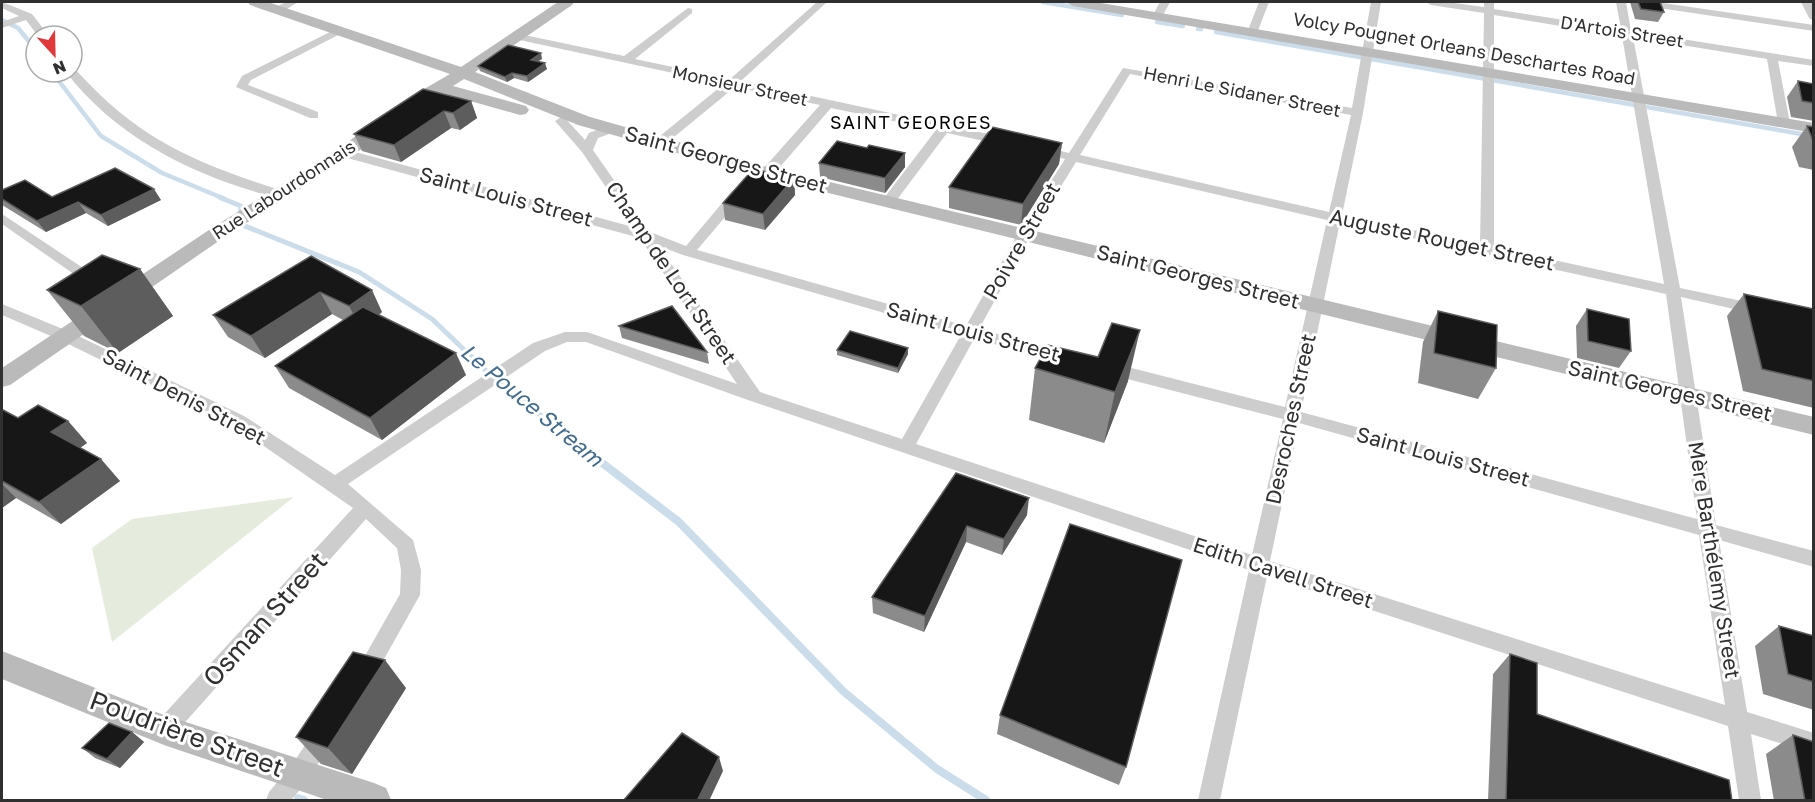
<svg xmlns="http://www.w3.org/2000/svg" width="1815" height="802" viewBox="0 0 1815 802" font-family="'Golos Text',sans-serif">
  <rect width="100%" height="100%" fill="#fff"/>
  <polygon fill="#e5ecde" points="294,497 112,642 92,548 132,519"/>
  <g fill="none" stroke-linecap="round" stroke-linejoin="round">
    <g stroke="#cbddeb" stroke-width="4.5">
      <polyline points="1043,2 1122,15"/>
      <polyline points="2,20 18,28 36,50"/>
      <polyline points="1157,22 1183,26"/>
      <polyline points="1198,29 1201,29"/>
      <polyline points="1216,32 1807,135"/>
      <polyline points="52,72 101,136 162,173 225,199"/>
    </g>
    <polyline stroke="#cbddeb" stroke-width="5" points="221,198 241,206 240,224 359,272 432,319 500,384 599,460"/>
    <g stroke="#cbddeb" stroke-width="8">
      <polyline points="597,459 679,522 843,691 937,769 986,800"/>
      <polyline points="298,798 304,800"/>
    </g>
    <g fill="#cdcdcd" fill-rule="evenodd">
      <polygon points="2,2 32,14 49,36 38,36 26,20 2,28 2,22 19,16 2,8"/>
      <polygon points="286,2 298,2 282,12 274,12 274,8"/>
      <polygon points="817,2 827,2 741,81 1007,138 1011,139 1013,142 1011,145 1007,146 947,133 893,205 888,206 881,202 936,130 831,108 773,175 768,176 762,172 763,169 820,105 735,87 663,146 655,146 653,143 655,140 724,84 515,39 510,36 515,33 624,56 688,8 692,9 692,13 635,59 730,79"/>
      <polygon points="1160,2 1170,2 1161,19 1153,19 1152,17"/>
      <polygon points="1259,2 1269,2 1257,33 1256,35 1248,35 1247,33"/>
      <path d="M1371,2H1381L1363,113L1342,215L1480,244L1484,13L1431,5L1426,2H1447L1484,7V2H1494V9L1621,29L1616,2H1626L1631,31L1814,60V66L1778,61L1790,123L1784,127L1778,123L1767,59L1633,37L1680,288L1756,304L1764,309L1756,314L1681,297L1716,525L1814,551V567L1719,540L1747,712L1814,733V754L1751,734L1761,800H1739L1728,726L1267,576L1220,800H1198L1249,570L748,400L586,342H567L545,351L348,484L413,540L421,570L420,595L370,684L363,687L356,684L353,677L400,594L401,570L397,548L366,519L172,737L164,740L156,737L153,730L156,723L353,508L232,424L60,340L2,315V304L70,332L244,416L335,475L533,343L565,332H587L737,384L640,238L340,156L338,153L340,150H348L633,227L582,152L555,121L561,117L565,118L585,140L589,133L607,126H615V132L598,138L593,150L650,232L686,246L733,190H743L745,193L743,196L697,250L966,326L1017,235L1065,159L1037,153L1035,150L1041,146L1069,153L1123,68L1352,108ZM1494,15L1622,36L1664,284L1494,247ZM1130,74L1351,115L1329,212L1080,155ZM1076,162L1327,220L1285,407L1108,362L1102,364L1100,368L1102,372L1108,374L1283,419L1252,555L916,444L974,339L1065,362L1071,361L1073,357L1071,353L979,329L1031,235ZM1340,222L1666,294L1697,519L1301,412ZM659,246L683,255L961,335L902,439L760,392ZM1299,423L1699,535L1725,705L1270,561Z"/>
      <polygon points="1634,2 1656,2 1814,25 1814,31 1639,5"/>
      <polygon points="1801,2 1811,2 1814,7 1814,21 1809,18"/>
      <polygon points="338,28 343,31 342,33 251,80 248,85 318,112 318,118 310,118 236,87 242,76"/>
      <path d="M72,69L76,70C139,140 195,163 283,191L285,194L278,198C198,178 117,139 66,72H72Z"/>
      <polygon points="2,214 101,280 103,283 101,286 91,286 2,224"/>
      <polygon points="324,726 332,729 335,736 307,782 291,800 266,800 269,792 291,766 316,729"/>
    </g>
    <g fill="#bababa" fill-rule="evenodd">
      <polygon points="248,2 268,2 461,67 558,2 574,2 572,5 475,72 590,117 763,166 1814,417 1814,435 751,174 578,125 464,79 453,86 526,106 529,110 526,114 520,115 442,93 350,157 226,236 10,385 2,387 2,368 212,228 338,149 407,99 450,74 250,5"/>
      <polygon points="1066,2 1095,2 1814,123 1814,133 1073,6"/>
      <polygon points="2,651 164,715 374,783 386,788 391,800 327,800 164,745 2,679"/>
    </g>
  </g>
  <g fill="#8b8b8b">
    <polygon points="1630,2 1660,2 1664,12 1658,22 1635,19"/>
    <polygon points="542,59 538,61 547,69 528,82 514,78 507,82 480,71 478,66"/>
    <polygon points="1798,81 1814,84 1814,121 1791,117 1787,97"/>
    <polygon points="471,101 477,118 460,130 451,128 401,162 362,151 354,134"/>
    <polygon points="1807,126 1814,127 1814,170 1799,167 1792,147"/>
    <polygon points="1062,143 1059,164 1021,225 949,208 949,187"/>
    <polygon points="819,163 905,167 885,193 820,177"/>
    <polygon points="794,178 795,195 765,230 725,220 723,203"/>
    <polygon points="2,190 52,197 161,200 108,226 86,213 46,232 2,205"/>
    <polygon points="311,256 382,312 379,315 466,375 382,440 289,388 275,366 343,320 332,314 265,358 228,337 213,315"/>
    <polygon points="140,269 173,316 118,353 84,336 47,290"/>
    <polygon points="1744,294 1814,309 1814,408 1743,391 1727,316"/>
    <polygon points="1587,309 1631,351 1619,368 1577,358 1576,326"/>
    <polygon points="1438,311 1496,368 1478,399 1418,383 1423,342"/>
    <polygon points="619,326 707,352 709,364 622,338"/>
    <polygon points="837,350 908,354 898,373 837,355"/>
    <polygon points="1035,368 1128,381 1104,443 1029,420"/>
    <polygon points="2,411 18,418 68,421 87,443 80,448 120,481 61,524 16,498 2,508"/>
    <polygon points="956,473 1027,515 1002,555 966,542 924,632 873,613 872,597"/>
    <polygon points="1779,626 1814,636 1814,710 1763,694 1755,646"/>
    <polygon points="1510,654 1537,714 1732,801 1488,801 1493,674"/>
    <polygon points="406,688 352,774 321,764 296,737"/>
    <polygon points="1000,715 1126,767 1119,785 997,734"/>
    <polygon points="132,732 144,742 120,768 95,758 82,748"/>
    <polygon points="1793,735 1814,801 1774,801 1766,754"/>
  </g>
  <g fill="#5d5d5d">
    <polygon points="541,53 542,59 532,65 531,60"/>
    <polygon points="545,63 547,69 528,82 527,76"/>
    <polygon points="512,73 514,78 507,82 505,77"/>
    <polygon points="471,101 477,118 460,130 453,113"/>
    <polygon points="444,111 451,128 401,162 394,145"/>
    <polygon points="1062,143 1059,164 1021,225 1023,204"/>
    <polygon points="905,153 905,167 885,193 885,178"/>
    <polygon points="794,178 795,195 765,230 763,214"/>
    <polygon points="154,189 161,200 108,226 101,215"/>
    <polygon points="78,202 86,213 46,232 37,221"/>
    <polygon points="140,269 173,316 118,353 81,306"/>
    <polygon points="372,290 382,312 361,328 349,306"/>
    <polygon points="320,292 332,314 265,358 251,336"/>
    <polygon points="1140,330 1128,381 1104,443 1115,392"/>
    <polygon points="908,348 908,354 898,373 898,368"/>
    <polygon points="456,353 466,375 382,440 370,418"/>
    <polygon points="68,421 87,443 71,454 51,432"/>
    <polygon points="101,459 120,481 61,524 39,502"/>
    <polygon points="2,484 16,498 2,508"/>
    <polygon points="1029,498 1027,515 1002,555 1004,539"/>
    <polygon points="967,526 966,542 924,632 925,616"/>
    <polygon points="385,660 406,688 352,774 328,748"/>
    <polygon points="132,732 144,742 120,768 107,759"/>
    <polygon points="719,757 723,771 709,801 697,801"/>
  </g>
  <g fill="#171717" stroke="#5d5d5d" stroke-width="1.5">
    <polygon points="1638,2 1660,2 1664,12 1641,9"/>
    <polygon points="508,45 541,53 531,60 545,63 527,76 512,73 505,77 478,66"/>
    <polygon points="1798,81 1814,84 1814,103 1802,101"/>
    <polygon points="423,89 471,101 453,113 444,111 394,145 354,134"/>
    <polygon points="1807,126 1814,127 1814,143"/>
    <polygon points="992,127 1062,143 1023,204 949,187"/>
    <polygon points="837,141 867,148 869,145 905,153 885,178 819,163"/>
    <polygon points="115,168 154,189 101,215 78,202 37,221 2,199 2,190 25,180 52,197"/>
    <polygon points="753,169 794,178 763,214 723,203"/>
    <polygon points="102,255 140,269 81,306 47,290"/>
    <polygon points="311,256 372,290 349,306 320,292 251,336 213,315"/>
    <polygon points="1744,294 1814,309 1814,381 1762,369"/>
    <polygon points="672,306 707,352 619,326"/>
    <polygon points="363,307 456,353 370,418 275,366"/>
    <polygon points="1587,309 1629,319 1631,351 1588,341"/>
    <polygon points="1438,311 1497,325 1496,368 1434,353"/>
    <polygon points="1112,323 1140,330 1115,392 1035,368 1048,345 1098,357"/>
    <polygon points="850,331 908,348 898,368 837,350"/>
    <polygon points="38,405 68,421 51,432 101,459 39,502 2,481 2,411 3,410 18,418"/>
    <polygon points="956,473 1029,498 1004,539 967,526 925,616 872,597"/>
    <polygon points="1070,524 1182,560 1126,767 1000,715"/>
    <polygon points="1779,626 1814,636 1814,682 1788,674"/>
    <polygon points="353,652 385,660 328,748 296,737"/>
    <polygon points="1510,654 1537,663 1537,714 1729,780 1732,801 1506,801"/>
    <polygon points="109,723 132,732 107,759 82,748"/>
    <polygon points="682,733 719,757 697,801 623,801"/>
    <polygon points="1793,735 1814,742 1814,801 1805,801"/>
  </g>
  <g text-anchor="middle" stroke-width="6" stroke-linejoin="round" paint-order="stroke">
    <g font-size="18" fill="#303030" stroke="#fff">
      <text transform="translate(1622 32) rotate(9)" y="6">D'Artois Street</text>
      <text transform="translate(1464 49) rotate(10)" y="6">Volcy Pougnet Orleans Deschartes Road</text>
      <text transform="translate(740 86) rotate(12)" y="6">Monsieur Street</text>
      <text transform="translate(1242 92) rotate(11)" y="6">Henri Le Sidaner Street</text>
      <text transform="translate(284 190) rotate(-33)" y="6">Rue Labourdonnais</text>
    </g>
    <g font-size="18" letter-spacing="1.5" fill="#000" stroke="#fff">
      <text x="911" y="129">SAINT GEORGES</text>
    </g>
    <g font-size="21" fill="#303030" stroke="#fff">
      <text transform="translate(726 160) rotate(15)" y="7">Saint Georges Street</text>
      <text transform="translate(506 197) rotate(15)" y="7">Saint Louis Street</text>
      <text transform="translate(1442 240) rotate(12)" y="7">Auguste Rouget Street</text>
      <text transform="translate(1022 241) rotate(-60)" y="7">Poivre Street</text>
      <text transform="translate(671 273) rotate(56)" y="7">Champ de Lort Street</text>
      <text transform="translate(1198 277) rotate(14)" y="7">Saint Georges Street</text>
      <text transform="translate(973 332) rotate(15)" y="7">Saint Louis Street</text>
      <text transform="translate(1670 391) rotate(13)" y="7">Saint Georges Street</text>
      <text transform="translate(184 397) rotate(28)" y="7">Saint Denis Street</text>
      <text transform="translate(1291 419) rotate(-78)" y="7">Desroches Street</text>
      <text transform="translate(1443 457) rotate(15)" y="7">Saint Louis Street</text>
      <text transform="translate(1714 560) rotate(81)" y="7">Mère Barthélemy Street</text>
      <text transform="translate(1283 573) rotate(18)" y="7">Edith Cavell Street</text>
    </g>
    <g font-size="22" font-style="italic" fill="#406c8f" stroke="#fff">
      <text transform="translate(532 405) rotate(40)" y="8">Le Pouce Stream</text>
    </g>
    <g font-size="26" fill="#303030" stroke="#fff">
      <text transform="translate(265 619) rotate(-48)" y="9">Osman Street</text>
      <text transform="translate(187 734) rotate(20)" y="9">Poudrière Street</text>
    </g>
  </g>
  <rect width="1815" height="802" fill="none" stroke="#303030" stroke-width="6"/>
  <g transform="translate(54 54) rotate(158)"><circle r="28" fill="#ffffff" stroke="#acacac" stroke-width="1.5"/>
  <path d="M0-4.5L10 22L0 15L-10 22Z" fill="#df393c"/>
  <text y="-9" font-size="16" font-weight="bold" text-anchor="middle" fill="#303030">N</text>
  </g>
</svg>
